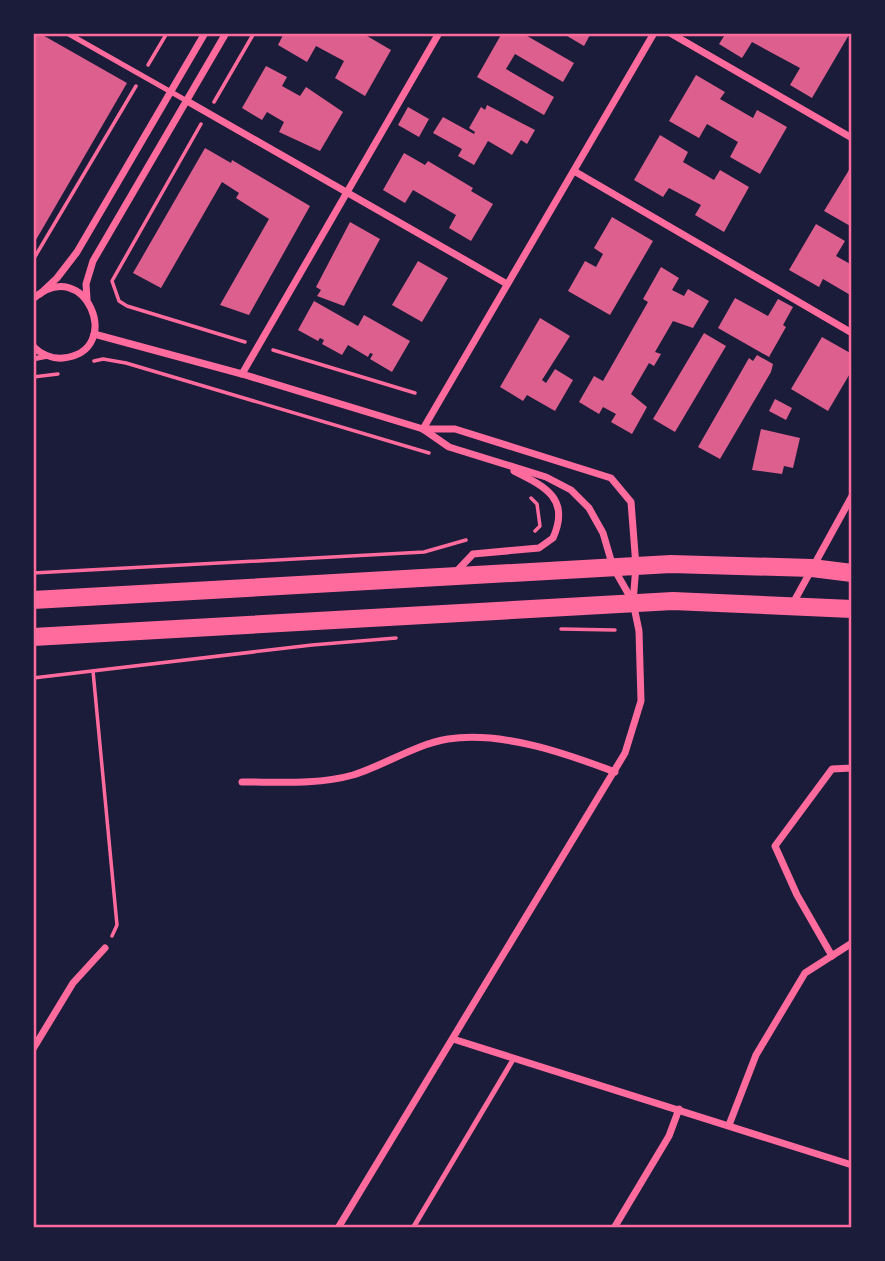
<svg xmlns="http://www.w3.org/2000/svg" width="885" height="1261" viewBox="0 0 885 1261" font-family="'Space Grotesk',sans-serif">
  <rect width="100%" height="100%" fill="#1b1b3a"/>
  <g fill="#dd5f8e">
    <polygon points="33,33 39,33 127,83 33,245"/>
    <polygon points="284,33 362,33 391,50 365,96 335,78 344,61 316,46 307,62 278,45"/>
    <polygon points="502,33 522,33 574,63 563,82 515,54 506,69 554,97 544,115 477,77"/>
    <polygon points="562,33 591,33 584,46"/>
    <polygon points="726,33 850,33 812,98 790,85 800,68 752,42 742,58 719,44"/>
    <polygon points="266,66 287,77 282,86 300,96 306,87 343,112 320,151 279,132 284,122 267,112 262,120 242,108"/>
    <polygon points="696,75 725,92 720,99 753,118 757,110 787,127 760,174 730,157 738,142 707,124 699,138 669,121"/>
    <polygon points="487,105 535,130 527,144 521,140 512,155 488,141 474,165 458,156 462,149 433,133 443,117 474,134 475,132 469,128 481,107 485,110"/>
    <polygon points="408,107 429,119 419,137 398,125"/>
    <polygon points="660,135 688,152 683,162 714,180 720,170 749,187 724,232 695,215 701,205 669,188 663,197 634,180"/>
    <polygon points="205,148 231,163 232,160 310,206 249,315 220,305 269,219 236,198 239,193 222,182 161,288 133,273"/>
    <polygon points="404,153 425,165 428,161 473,188 471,191 493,204 471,241 449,228 456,215 413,190 405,203 383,190"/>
    <polygon points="852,165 852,227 824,211"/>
    <polygon points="612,217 653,241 610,315 568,291 585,261 596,267 603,254 594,248"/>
    <polygon points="350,222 380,239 344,306 317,296 321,290 316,287"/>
    <polygon points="816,224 845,241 836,256 852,265 852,296 823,279 819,287 789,270"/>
    <polygon points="418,261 448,278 422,322 392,305"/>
    <polygon points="661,267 679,278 672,290 684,296 688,289 709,301 693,328 673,321 655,352 661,354 654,366 649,363 631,394 647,407 632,434 611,422 616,414 603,407 599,414 579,402 594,376 603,381 648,302 643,299"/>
    <polygon points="735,298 768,316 778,299 793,307 783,325 786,327 769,357 718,328"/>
    <polygon points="314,301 358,326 364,315 410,341 392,372 370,359 373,354 370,353 368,357 348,345 342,355 322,344 324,340 320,338 318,341 298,330"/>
    <polygon points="540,318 570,336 542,380 546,383 555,369 573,380 555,411 527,395 523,401 500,387"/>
    <polygon points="704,333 726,346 675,432 653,419"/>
    <polygon points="822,337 852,354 852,370 828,411 791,389"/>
    <polygon points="757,355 773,364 771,372 720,459 698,447 749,358 753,361"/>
    <polygon points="775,399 792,408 786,420 769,411"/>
    <polygon points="761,429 800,438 793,468 784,466 782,474 752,470"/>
  </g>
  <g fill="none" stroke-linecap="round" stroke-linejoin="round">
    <g stroke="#ff6b9d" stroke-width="3.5">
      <polyline points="148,65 167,33"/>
      <polyline points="214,102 254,33"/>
      <polyline points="201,124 112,281 119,301 127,306 245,342"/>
      <polyline points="33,260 136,86"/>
      <polyline points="273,350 415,393"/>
      <polyline points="94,361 103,359 126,363 429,453"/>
      <polyline points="33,377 58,374"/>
      <polyline points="531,498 537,504 540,526 535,531"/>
      <polyline points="33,573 424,552 466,540"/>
      <polyline points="561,629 615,630"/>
      <polyline points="93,671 117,925 112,936"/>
      <polyline points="33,678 312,645 396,638"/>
    </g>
    <g stroke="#ff6b9d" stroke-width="5">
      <polyline points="67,33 187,101"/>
      <polyline points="33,359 48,356"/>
      <polyline points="413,1228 514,1058"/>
    </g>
    <g stroke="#ff6b9d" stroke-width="7">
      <polyline points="670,33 852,138"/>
      <polyline points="187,101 507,284"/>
      <polyline points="574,171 852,333"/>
      <polyline points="40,294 57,278 77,252 205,33"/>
      <path d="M33,299C85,252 126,352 63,358C52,359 40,354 33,346"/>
      <polyline points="87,299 86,284 93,261 226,33"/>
      <polyline points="94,334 242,374 423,429 449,447 546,477 571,490 589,508 603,533 613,567 633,602 639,631 641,701 625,753 338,1228"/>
      <polyline points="242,374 439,33"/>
      <polyline points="423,429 654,33"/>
      <polyline points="423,429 455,429 611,478 631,502 636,566 633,602"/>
      <path d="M455,573L473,554L539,548L553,538C571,498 544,486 514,471"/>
      <polyline points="792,605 852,496"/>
      <path d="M242,782C278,782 318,785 353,775C385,765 416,744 448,739C502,731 565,753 615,772"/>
      <polyline points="832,956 797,895 775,846 832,769 852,768"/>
      <polyline points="453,1039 852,1165"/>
      <polyline points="33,1049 73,983 105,948"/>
      <polyline points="729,1125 756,1055 805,973 852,943"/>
      <polyline points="614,1228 669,1136 679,1109"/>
    </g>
    <g stroke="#ff6b9d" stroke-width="18">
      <polyline points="33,600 671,564 812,568 852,573"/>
      <polyline points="33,637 673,601 852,609"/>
    </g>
  </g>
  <rect width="885" height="1261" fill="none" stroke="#1b1b3a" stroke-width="70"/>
  <rect x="35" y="35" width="815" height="1191" fill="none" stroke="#ff6b9d" stroke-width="2.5"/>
</svg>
